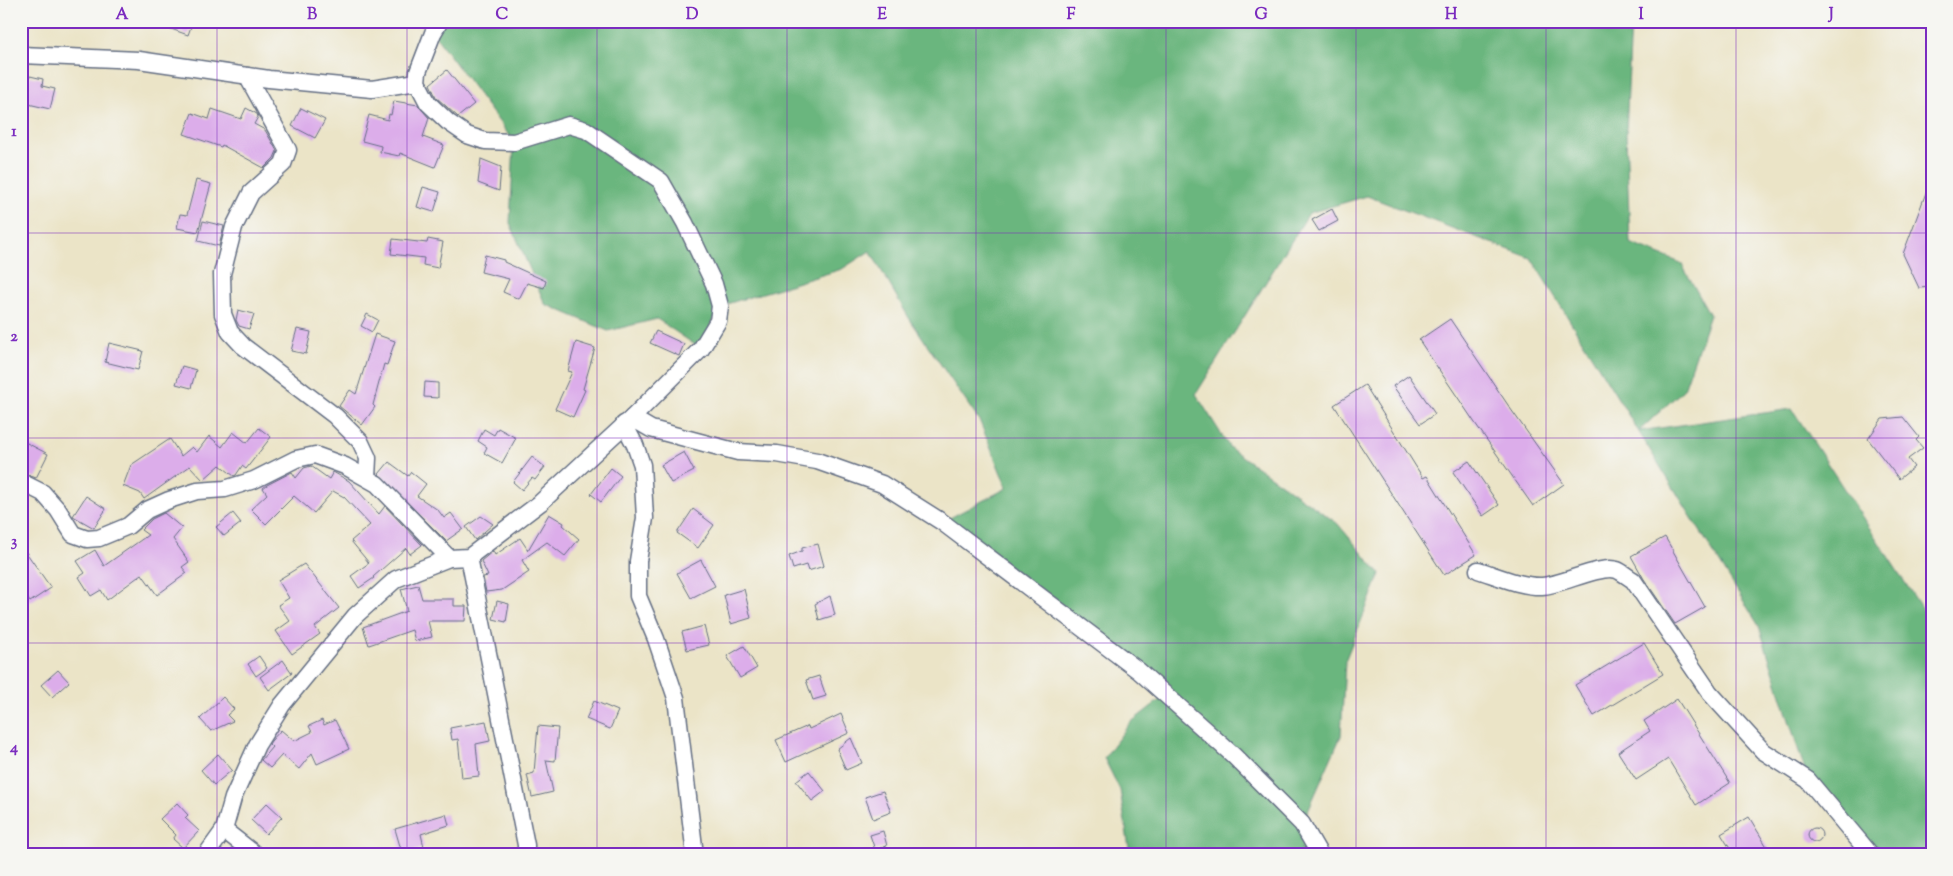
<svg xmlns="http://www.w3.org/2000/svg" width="1953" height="876" viewBox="0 0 1953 876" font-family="'Sorts Mill Goudy',serif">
  <rect width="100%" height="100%" fill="#f6f6f2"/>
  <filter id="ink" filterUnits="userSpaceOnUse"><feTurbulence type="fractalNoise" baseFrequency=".02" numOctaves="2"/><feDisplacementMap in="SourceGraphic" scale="10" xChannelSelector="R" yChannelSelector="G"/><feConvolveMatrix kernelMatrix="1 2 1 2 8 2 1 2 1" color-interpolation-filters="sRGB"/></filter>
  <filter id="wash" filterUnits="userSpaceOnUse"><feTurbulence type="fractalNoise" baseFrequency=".0096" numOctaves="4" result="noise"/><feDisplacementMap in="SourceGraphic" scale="20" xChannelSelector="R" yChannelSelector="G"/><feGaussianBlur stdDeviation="1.12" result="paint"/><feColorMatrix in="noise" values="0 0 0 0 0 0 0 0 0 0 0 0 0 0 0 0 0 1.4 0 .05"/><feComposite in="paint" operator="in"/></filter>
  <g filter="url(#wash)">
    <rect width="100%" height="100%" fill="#ebe4c7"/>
    <polygon fill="#6ab67e" stroke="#42726e" points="440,21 1631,21 1626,134 1630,243 1681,263 1710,315 1684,389 1639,431 1792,409 1932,624 1932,855 1871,855 1808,780 1759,626 1531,258 1367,196 1309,213 1196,394 1230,448 1337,523 1380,574 1345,661 1341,736 1302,824 1320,855 1130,855 1120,790 1104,758 1130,723 1166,695 942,522 1007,488 980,422 909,318 870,251 842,269 720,306 701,349 657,319 608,331 545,304 510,223 514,142 433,33"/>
    <g id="blocks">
      <g fill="#dcadea">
        <polygon points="154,21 193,21 188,35 154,23"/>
        <polygon points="447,70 474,104 458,117 436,97 430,84"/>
        <polygon points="30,76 43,79 42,86 55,89 50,109 24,103"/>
        <polygon points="394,101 418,105 429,118 423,137 444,145 435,167 400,153 399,156 380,152 381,146 362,141 369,115 388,120 389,114 391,115"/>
        <polygon points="246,108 257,114 258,117 254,124 265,130 277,151 274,158 264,168 222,145 221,147 184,134 192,113 209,119 212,109 241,119"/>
        <polygon points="301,108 325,120 315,138 292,126"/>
        <polygon points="481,159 501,167 499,191 478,183"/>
        <polygon points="196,180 211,184 198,232 177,228 180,214 187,215"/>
        <polygon points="1930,182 1932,287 1919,288 1903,254"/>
        <polygon points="423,187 440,192 434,212 417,207"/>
        <polygon points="1332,209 1338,221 1319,231 1312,220"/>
        <polygon points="203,221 224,226 219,246 198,241"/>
        <polygon points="393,239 427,243 428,239 443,242 438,268 423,265 424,258 391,254"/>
        <polygon points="485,255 504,260 504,262 546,281 544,288 527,283 519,299 503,292 509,279 481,272"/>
        <polygon points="238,310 254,314 249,329 239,326 236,320"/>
        <polygon points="367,314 378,320 372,332 361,326"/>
        <polygon points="1450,319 1510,408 1564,484 1533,506 1475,423 1419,340"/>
        <polygon points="297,329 311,332 306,354 291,351"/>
        <polygon points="656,331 684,344 679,356 650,343"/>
        <polygon points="375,334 395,341 387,365 384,364 373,405 375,407 362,425 339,406 350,390 356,394"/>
        <polygon points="576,342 595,348 583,389 585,390 573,417 555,409 572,372 568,371"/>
        <polygon points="109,343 143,351 138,370 105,362"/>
        <polygon points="182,366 196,370 191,388 176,384"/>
        <polygon points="1409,375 1435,414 1420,424 1393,386"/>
        <polygon points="425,382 438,383 438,398 424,397"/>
        <polygon points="1365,385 1423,478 1427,476 1476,555 1444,575 1334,405"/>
        <polygon points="1903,417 1919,437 1916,440 1923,448 1908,459 1914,467 1899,479 1868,439 1882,419"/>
        <polygon points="259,428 271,437 246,469 242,466 236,475 234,476 220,465 203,480 190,466 144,499 140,493 123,486 131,465 170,439 181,456 192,447 197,452 209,436 222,447 233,432 247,443"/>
        <polygon points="498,428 516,438 502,463 484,453 487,447 478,441 484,429 494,435"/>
        <polygon points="21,440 48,454 36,478 21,472"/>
        <polygon points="684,452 694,471 671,483 661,465"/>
        <polygon points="532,457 545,467 535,480 532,478 522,490 513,482"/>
        <polygon points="1469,461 1499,505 1483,516 1453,472"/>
        <polygon points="389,462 408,476 411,472 426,484 417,496 438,510 444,518 451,513 463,529 446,541 379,474"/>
        <polygon points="311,466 329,479 333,472 349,481 379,514 385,506 422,545 410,554 406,548 373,577 374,578 359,588 351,576 369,563 351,541 370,525 344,497 333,491 314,513 294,496 266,524 251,509 267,494 263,488 267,485 292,472 296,478 304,468"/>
        <polygon points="611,468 621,476 601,502 591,494"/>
        <polygon points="86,496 106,509 94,528 73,516"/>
        <polygon points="693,509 714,525 698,548 677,533"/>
        <polygon points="164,513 182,528 173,539 189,562 182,567 187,573 157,595 142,574 107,600 101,590 91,596 79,577 85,573 77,561 95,550 104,566 148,535 141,530 152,519"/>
        <polygon points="233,513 241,523 224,536 216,527"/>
        <polygon points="549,514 564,523 563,525 579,539 565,556 547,542 522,560 529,572 502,590 486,592 483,577 488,576 481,561 493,551 495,555 520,538 528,550"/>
        <polygon points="481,516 493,524 475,540 466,527"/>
        <polygon points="1665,537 1705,607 1675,624 1644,579 1631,556"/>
        <polygon points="818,544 824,566 808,571 806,565 793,569 789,556 802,551 802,548"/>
        <polygon points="21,545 51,588 30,602 21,590"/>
        <polygon points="701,560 715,586 691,598 677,573"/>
        <polygon points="304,564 339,608 315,627 320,634 292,654 276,631 290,621 278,605 289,598 278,580"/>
        <polygon points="418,585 422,599 454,599 454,606 466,606 465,621 428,621 432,637 415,641 412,630 369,645 363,627 407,611 401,589"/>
        <polygon points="744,589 751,618 731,624 724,595"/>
        <polygon points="830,596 835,615 819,620 815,604"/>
        <polygon points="497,601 509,604 506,622 493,619"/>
        <polygon points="704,626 709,645 687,650 682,632"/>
        <polygon points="1644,643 1663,674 1594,716 1575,685"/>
        <polygon points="744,646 757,668 740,678 727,656"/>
        <polygon points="259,656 267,668 256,676 248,664"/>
        <polygon points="283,660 292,673 269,690 260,677"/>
        <polygon points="58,670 69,682 52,697 41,685"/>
        <polygon points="819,676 826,696 813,700 806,680"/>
        <polygon points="223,697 234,709 227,715 233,721 211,731 200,719"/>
        <polygon points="1677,699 1730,783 1696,805 1668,759 1636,780 1618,752 1650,731 1644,721"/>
        <polygon points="594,701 618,711 610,729 586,719"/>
        <polygon points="841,714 849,733 786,762 776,740 808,726 809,729"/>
        <polygon points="322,720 324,725 335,720 349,749 317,764 312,753 299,769 282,755 270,768 261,760 272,747 269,744 271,741 281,730 294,741 312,732 309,726"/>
        <polygon points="486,721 490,741 476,744 479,776 462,778 458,739 452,740 450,728"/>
        <polygon points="538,726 558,728 555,761 546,760 553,792 532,797 527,775 534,773"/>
        <polygon points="851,738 862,763 846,770 837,749"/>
        <polygon points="218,754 232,770 214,785 201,770"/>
        <polygon points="809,771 825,791 812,801 796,781"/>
        <polygon points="883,791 891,812 873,819 865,797"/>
        <polygon points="177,803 188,815 185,818 199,831 183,848 173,839 176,835 160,819"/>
        <polygon points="267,803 282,817 266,834 251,820"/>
        <polygon points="446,814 449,825 421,834 424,847 402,853 395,829"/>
        <polygon points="1749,817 1772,855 1734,855 1721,834"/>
        <circle cx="1815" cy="835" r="7"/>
        <polygon points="883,831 887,846 875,850 870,835"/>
      </g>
    </g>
  </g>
  <g filter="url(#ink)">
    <use href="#blocks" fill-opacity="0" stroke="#646e83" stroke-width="1"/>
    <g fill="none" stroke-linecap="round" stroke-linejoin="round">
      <g stroke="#646e83" stroke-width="19">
        <g id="street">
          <polyline points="21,55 139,60 269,79 372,89 417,82"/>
          <polyline points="247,76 288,150 283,164 251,193 234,227 222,274 223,314 230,332 243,346 335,416 360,441 368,458 367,478"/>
          <polyline points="632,418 651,429 738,452 777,454 817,461 882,484 942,522 1139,671 1233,755 1302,824 1320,855"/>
          <polyline points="624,424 635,445 642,465 645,518 638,561 638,596 656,639 676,698 695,855"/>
          <polyline points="21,482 43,493 58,510 73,534 87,539 99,538 128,526 147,510 169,500 197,491 225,489 254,480 296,459 315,455 345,466 377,484 449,558"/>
          <polyline points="469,557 526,845 526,855"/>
          <path d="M1478,570C1497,576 1522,587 1542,586C1562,585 1601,564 1617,570C1622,572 1628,577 1633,580L1710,693L1763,751L1808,780L1871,855"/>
          <polyline points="224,830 256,855"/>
          <polyline points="206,855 224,830 233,798 257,745 282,705 355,616 396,579 449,558 469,557 540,503 632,418 701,349 718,321 720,306 714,284 685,223 661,181 586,130 569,125 514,142 485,141 467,135 448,122 428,103 417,82 418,72 433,33 440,21"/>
        </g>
      </g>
      <use href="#street" stroke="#fff" stroke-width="16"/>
    </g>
  </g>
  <path fill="none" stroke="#7b2cbf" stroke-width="1" stroke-opacity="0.55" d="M217,21V855M407,21V855M597,21V855M787,21V855M976,21V855M1166,21V855M1356,21V855M1546,21V855M1736,21V855M21,233H1932M21,438H1932M21,643H1932"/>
  <rect width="1953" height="876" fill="none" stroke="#f6f6f2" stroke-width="55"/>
  <rect x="28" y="28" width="1898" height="820" fill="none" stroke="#7b2cbf" stroke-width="2"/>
  <g font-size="16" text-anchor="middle" font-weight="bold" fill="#7b2cbf">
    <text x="122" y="19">A</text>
    <text x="312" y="19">B</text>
    <text x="502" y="19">C</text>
    <text x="692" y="19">D</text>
    <text x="882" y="19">E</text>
    <text x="1071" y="19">F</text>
    <text x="1261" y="19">G</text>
    <text x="1451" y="19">H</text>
    <text x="1641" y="19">I</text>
    <text x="1831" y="19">J</text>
    <text x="14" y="136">1</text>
    <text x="14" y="341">2</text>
    <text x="14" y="546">3</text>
    <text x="14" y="752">4</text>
  </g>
</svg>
